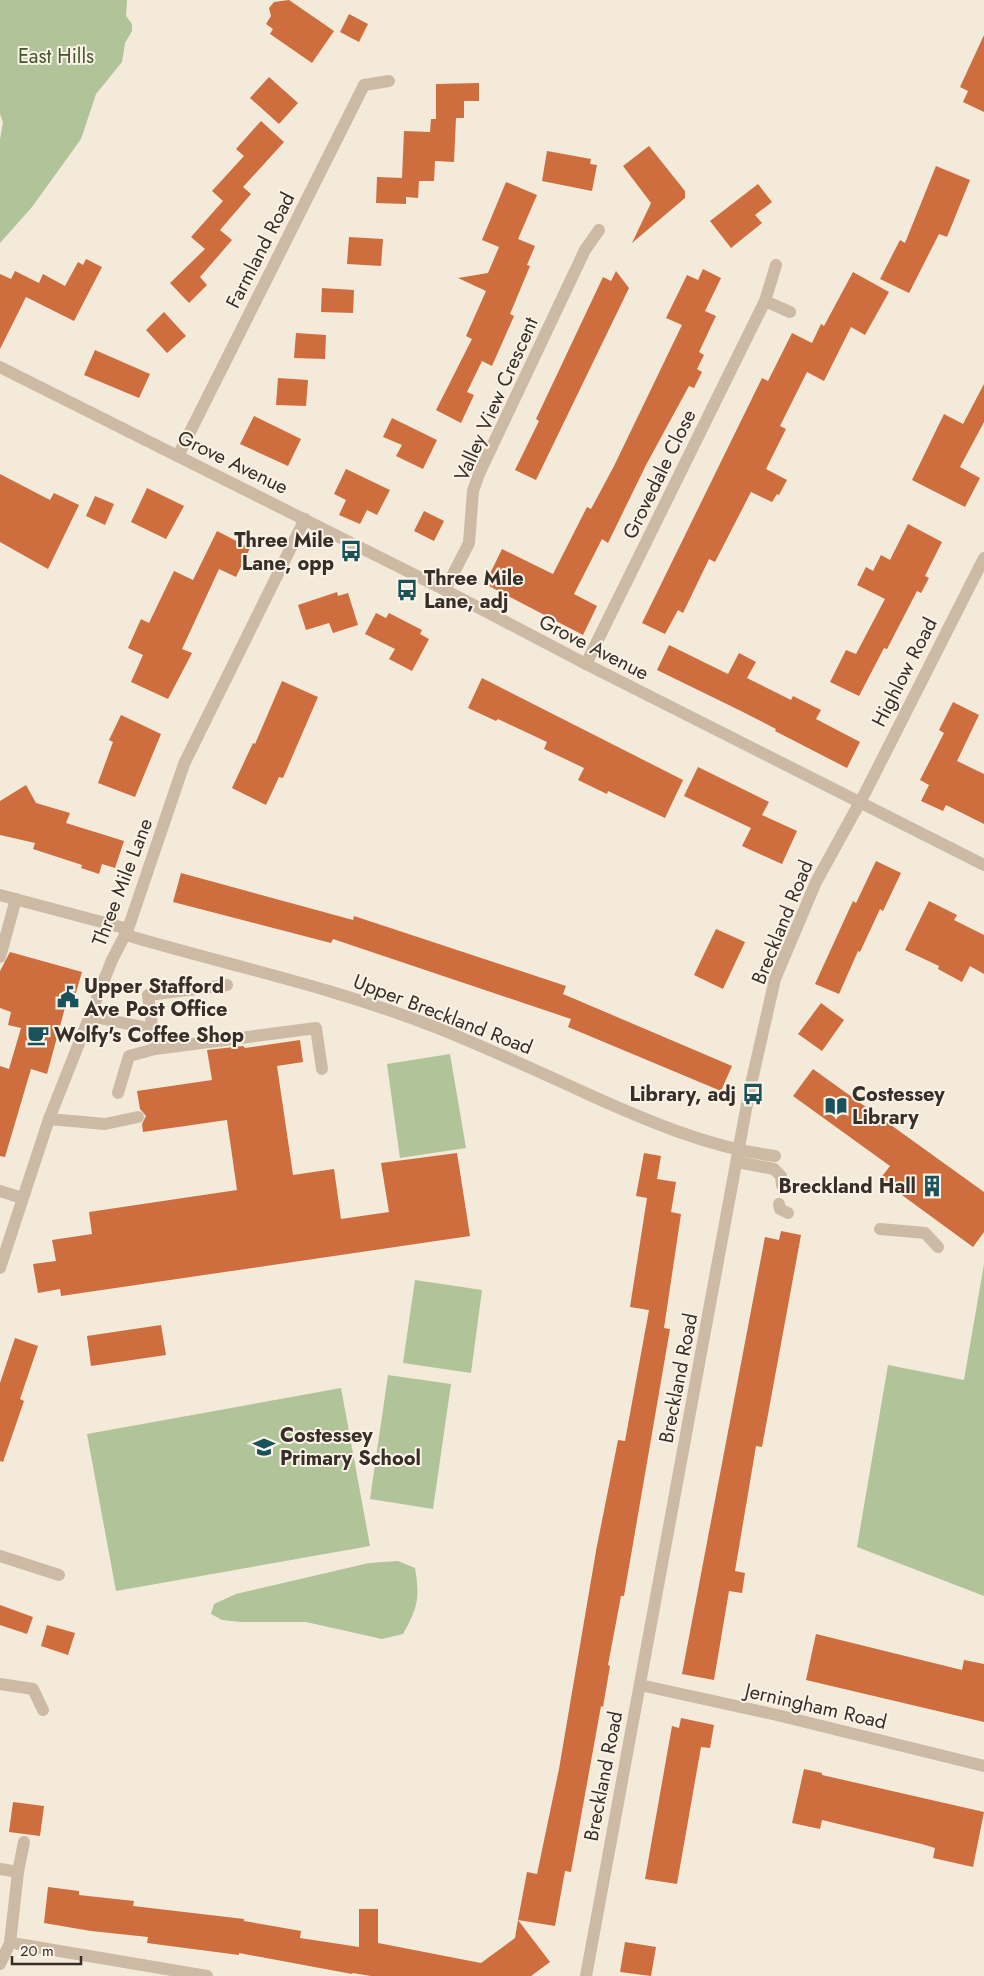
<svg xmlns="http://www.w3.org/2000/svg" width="984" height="1976" viewBox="0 0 984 1976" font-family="Jost,sans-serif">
  <rect width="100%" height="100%" fill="#f3eada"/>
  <g fill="#b1c399">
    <polygon points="0,0 127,0 126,16 132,24 132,31 125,43 122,62 96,94 81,139 32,207 0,243 0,140 3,122 0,114"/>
    <polygon points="450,1054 466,1148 400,1158 387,1064"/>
    <polygon points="984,1264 984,1596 857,1547 888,1365 964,1380"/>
    <polygon points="415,1280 482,1290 471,1373 403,1363"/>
    <polygon points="388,1375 451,1384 433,1509 370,1499"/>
    <polygon points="341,1388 370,1546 116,1591 87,1434"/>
    <path d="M398,1561L415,1568C420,1597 418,1608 403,1634L382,1639L306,1622H240L222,1620L211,1614L214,1604L236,1594L369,1563Z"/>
  </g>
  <g fill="#ce6d3e">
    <polygon points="289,0 334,31 312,63 270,34 273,29 266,24 271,16 269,8 274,2"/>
    <polygon points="349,14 368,24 359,42 340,32"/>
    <polygon points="984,35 984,112 963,102 968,91 960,87"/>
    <polygon points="269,77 298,103 279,124 250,98"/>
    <polygon points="479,83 479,101 464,101 464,118 456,118 454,162 435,161 434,181 419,181 418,198 406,197 406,204 376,203 377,177 402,178 404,131 430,132 431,119 436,119 436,84"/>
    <polygon points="261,121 284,142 243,187 251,194 220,230 232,240 200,277 207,285 189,303 170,283 205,249 191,237 223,201 212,191 244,156 236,149"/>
    <polygon points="649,146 685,191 685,198 632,243 651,203 623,166"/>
    <polygon points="547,151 591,159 590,164 597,165 592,191 542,181"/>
    <polygon points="936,166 970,180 947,237 939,234 909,293 880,279 900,240 905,243"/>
    <polygon points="506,182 537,195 518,239 535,246 527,265 530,266 510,314 514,316 492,366 482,361 467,392 474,395 461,423 436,410 472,339 466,336 486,291 458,278 488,273 499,247 482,240"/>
    <polygon points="758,184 772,202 755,215 762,223 731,248 710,221"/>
    <polygon points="349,237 383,239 381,266 347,264"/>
    <polygon points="86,259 102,267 74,321 26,297 0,349 0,274 11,279 15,271 39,283 43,274 65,286 78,262 83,265"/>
    <polygon points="703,269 721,278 705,311 716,316 699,352 704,355 697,369 702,372 694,388 689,386 646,465 608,543 602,539 574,594 597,606 583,635 485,584 502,549 553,574 587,507 591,509 614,466 682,325 666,318 687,275 698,280"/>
    <polygon points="616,271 629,288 536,480 515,470 539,421 536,419 603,277 611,281"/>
    <polygon points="853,272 889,292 865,335 851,327 824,381 807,372 780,426 786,429 766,469 787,480 779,495 777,494 772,502 751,492 715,562 709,559 683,613 678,610 665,634 642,623 762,378 768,381 792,333 812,343 821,324 824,326"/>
    <polygon points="322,288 354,290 353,313 321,312"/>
    <polygon points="164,312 186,336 167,353 146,330"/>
    <polygon points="296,333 326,335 325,359 294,358"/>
    <polygon points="95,350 150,374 139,398 84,375"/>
    <polygon points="278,378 308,380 306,406 276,405"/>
    <polygon points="984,384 984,422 960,467 980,478 965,507 912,480 944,414 963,424"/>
    <polygon points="254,416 301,439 288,466 240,444"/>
    <polygon points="392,418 437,440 423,469 396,456 402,445 383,437"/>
    <polygon points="346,469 390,490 377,515 367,510 360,524 339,515 346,500 334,494"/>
    <polygon points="0,474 50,500 54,493 79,505 48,569 0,542"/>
    <polygon points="147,488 184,506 166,539 131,522"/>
    <polygon points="95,496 114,504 105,525 86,516"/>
    <polygon points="424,511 444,521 434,541 414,531"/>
    <polygon points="908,524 942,542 925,576 929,578 921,593 917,591 887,649 884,648 859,696 830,682 846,650 856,654 885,599 857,585 866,567 873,571 881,555 890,560"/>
    <polygon points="217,531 250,548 236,577 219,569 182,649 192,653 168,699 131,682 143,655 128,648 141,619 149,623 174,571 193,580"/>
    <polygon points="337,592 338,596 348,593 358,625 333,633 329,623 306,630 298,605"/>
    <polygon points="376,613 386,618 389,613 422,630 420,634 429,639 412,671 389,659 395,649 365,634"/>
    <polygon points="669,645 728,674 739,653 756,662 747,678 791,700 793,696 821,710 816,719 860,742 847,768 775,731 776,729 741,711 657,670"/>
    <polygon points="482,678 683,780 665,818 608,791 607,794 578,780 584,768 544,749 547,742 498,719 496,721 468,708"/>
    <polygon points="282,681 318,697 283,778 279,777 266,805 232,788 253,743 255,744"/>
    <polygon points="953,702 979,715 957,761 984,774 984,824 946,805 943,811 921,801 929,785 920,780 944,733 939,730"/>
    <polygon points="121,715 161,734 135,797 98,783 113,742 109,740"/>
    <polygon points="698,767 769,802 762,815 797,831 782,864 742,846 751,828 684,796"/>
    <polygon points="26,785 36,803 70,813 66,823 124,841 115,868 102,864 99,874 81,868 82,865 33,849 35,843 0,835 0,801"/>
    <polygon points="876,861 901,873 883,911 880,909 860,952 858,951 839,994 815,984 853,901 856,903"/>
    <polygon points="181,873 353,920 354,916 566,986 563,994 732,1066 721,1091 568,1027 571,1019 333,939 331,943 173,902"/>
    <polygon points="929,901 957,915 954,920 984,935 984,974 970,966 962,982 938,969 939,966 905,950"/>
    <polygon points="716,929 745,942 723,989 694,975"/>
    <polygon points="10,952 82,972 72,1006 66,1004 47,1074 31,1069 5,1157 0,1156 0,1066 9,1069 21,1028 8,1025 11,1012 0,1008 0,971"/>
    <polygon points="821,1003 844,1020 822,1051 798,1034"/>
    <polygon points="300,1040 303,1062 277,1066 293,1175 334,1169 341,1219 389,1212 381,1163 457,1153 470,1236 61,1296 60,1289 38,1293 33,1264 56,1261 52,1240 92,1234 89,1212 237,1190 227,1120 143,1132 142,1124 146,1116 140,1109 137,1091 212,1080 207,1050 243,1046 245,1048"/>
    <polygon points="813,1069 984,1192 984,1232 973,1247 880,1179 890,1166 793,1096"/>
    <polygon points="644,1153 661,1156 657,1179 676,1182 671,1212 681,1214 664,1328 670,1329 624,1596 621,1596 608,1665 610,1666 603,1707 601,1706 571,1872 565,1871 555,1926 518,1920 527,1872 537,1874 559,1769 596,1551 618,1440 625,1441 649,1310 630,1307 647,1198 636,1196"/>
    <polygon points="781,1231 801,1235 762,1447 756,1446 735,1571 745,1573 742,1593 729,1591 714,1680 682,1674 765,1237 779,1240"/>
    <polygon points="161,1325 166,1355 91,1366 87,1336"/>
    <polygon points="15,1338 38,1346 20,1399 24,1401 3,1462 0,1461 0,1383"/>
    <polygon points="0,1605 33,1617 27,1634 0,1625"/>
    <polygon points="47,1625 75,1633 68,1655 41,1646"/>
    <polygon points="816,1634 962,1670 964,1660 984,1664 984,1722 806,1680"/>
    <polygon points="681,1718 714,1725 710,1748 701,1747 677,1884 645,1879 672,1726 679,1728"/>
    <polygon points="804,1769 822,1773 822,1775 984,1812 973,1867 933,1858 935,1848 922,1844 822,1820 820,1829 792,1823"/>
    <polygon points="13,1802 44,1806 40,1836 9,1832"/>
    <polygon points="48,1887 79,1891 79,1895 134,1901 133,1906 244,1919 244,1921 301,1931 300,1938 359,1947 359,1909 378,1909 378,1943 481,1963 515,1938 518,1920 550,1962 531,1976 371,1976 353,1973 352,1974 239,1953 239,1955 147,1943 148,1937 91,1931 44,1923"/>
    <polygon points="625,1942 656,1947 651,1976 620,1972"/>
  </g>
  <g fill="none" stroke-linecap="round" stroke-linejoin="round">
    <g stroke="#ccbaa5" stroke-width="12">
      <polyline points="765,301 790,312"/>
      <polyline points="0,367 445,590 586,664 984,865"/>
      <polyline points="178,456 364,85 389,81"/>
      <polyline points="445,590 469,543 473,491 479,474 585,250 599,230"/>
      <polyline points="586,664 765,301 776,265"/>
      <polyline points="0,895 128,929"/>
      <path d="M126,935C231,966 338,988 440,1029C492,1050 542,1073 592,1096C650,1122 711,1148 775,1156"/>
      <polyline points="0,957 16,899"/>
      <polyline points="90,1016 152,1029"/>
      <polyline points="155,1049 148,995 227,985"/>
      <polyline points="118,1093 129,1056 155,1049 316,1028 322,1069"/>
      <polyline points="49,1119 105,1124 138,1117"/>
      <polyline points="737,1162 774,1169 781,1176 782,1185"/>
      <polyline points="0,1191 22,1198"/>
      <polyline points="779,1204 780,1209 788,1213"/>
      <polyline points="880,1229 925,1233 938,1247"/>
      <polyline points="0,1268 49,1119 112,960 128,929 184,764 305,519"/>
      <polyline points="0,1556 59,1575"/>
      <polyline points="0,1684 33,1689 43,1710"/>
      <polyline points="640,1685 777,1715 984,1766"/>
      <polyline points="0,1869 18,1872"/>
      <polyline points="18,1944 207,1976"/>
      <polyline points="0,1964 10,1943 18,1872 24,1842"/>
      <polyline points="586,1976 749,1093 775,979 816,882 865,793 984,558"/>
    </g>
  </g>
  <defs>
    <g id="bus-bare" transform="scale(1.725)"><path d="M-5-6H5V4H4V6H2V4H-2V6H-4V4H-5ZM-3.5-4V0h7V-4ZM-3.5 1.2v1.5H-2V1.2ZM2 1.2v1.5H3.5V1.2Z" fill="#1a525c" stroke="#fbf3e7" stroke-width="2.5" paint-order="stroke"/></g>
    <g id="civic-bare" transform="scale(1.725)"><path d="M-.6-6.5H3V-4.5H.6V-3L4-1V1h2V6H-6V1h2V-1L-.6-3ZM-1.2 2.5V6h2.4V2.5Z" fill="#1a525c" stroke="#fbf3e7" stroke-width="2.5" paint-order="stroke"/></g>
    <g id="cafe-bare" transform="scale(1.725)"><path d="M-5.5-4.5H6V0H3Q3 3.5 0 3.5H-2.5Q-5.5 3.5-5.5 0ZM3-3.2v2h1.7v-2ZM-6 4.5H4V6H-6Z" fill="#1a525c" stroke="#fbf3e7" stroke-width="2.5" paint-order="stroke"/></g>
    <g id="library-bare" transform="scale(1.725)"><path d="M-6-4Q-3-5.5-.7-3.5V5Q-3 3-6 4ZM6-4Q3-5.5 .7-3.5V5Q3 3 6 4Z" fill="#1a525c" stroke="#fbf3e7" stroke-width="2.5" paint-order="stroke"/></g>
    <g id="building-bare" transform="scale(1.725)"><path d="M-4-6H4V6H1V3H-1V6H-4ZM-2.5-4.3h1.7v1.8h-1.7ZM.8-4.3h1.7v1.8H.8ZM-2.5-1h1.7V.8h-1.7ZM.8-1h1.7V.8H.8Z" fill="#1a525c" stroke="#fbf3e7" stroke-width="2.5" paint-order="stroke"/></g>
    <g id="school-bare" transform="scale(1.725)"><path d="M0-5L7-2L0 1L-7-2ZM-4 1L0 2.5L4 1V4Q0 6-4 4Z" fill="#1a525c" stroke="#fbf3e7" stroke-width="2.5" paint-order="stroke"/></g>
  </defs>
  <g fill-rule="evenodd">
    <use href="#bus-bare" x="351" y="551"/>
    <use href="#bus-bare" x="407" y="590"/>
    <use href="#civic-bare" x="68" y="997"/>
    <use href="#cafe-bare" x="38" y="1035"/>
    <use href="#bus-bare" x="753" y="1094"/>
    <use href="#library-bare" x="836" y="1106"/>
    <use href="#building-bare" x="932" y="1186"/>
    <use href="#school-bare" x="264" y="1447"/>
  </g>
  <g text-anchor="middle" stroke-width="4" stroke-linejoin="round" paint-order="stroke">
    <g font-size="20" fill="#425729" stroke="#fbf3e7">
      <text x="56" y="63">East Hills</text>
    </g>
    <g font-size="20" fill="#372e27" stroke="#fbf3e7">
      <text transform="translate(260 250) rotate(-63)" y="7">Farmland Road</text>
      <text transform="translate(496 399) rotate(-66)" y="7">Valley View Crescent</text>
      <text transform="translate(233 462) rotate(26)" y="7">Grove Avenue</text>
      <text transform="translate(659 474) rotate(-64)" y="7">Grovedale Close</text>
      <text transform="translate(594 647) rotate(27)" y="7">Grove Avenue</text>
      <text transform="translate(904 672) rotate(-63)" y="7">Highlow Road</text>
      <text transform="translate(122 882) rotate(-69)" y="7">Three Mile Lane</text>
      <text transform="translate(782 922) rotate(-68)" y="7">Breckland Road</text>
      <text transform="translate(443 1014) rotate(21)" y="7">Upper Breckland Road</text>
      <text transform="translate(678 1378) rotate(-79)" y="7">Breckland Road</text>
      <text transform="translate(816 1706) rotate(13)" y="7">Jerningham Road</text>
      <text transform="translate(603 1776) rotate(-79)" y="7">Breckland Road</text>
    </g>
    <g font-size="20" font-weight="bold" fill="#372e27" stroke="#fbf3e7" text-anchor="start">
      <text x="334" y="547" text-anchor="end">Three Mile<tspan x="334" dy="23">Lane, opp</tspan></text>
      <text x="424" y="585">Three Mile<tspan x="424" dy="23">Lane, adj</tspan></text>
      <text x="84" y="993">Upper Stafford<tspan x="84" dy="23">Ave Post Office</tspan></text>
      <text x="54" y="1042">Wolfy's Coffee Shop</text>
      <text x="736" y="1101" text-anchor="end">Library, adj</text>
      <text x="852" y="1101">Costessey<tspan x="852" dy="23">Library</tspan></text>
      <text x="916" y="1193" text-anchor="end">Breckland Hall</text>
      <text x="280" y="1442">Costessey<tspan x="280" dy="23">Primary School</tspan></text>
    </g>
  </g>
  <path d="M12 1956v8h69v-8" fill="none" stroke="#372e27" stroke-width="2.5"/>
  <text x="20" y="1956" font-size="15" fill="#372e27" stroke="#fbf3e7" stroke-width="4" paint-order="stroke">20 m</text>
</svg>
